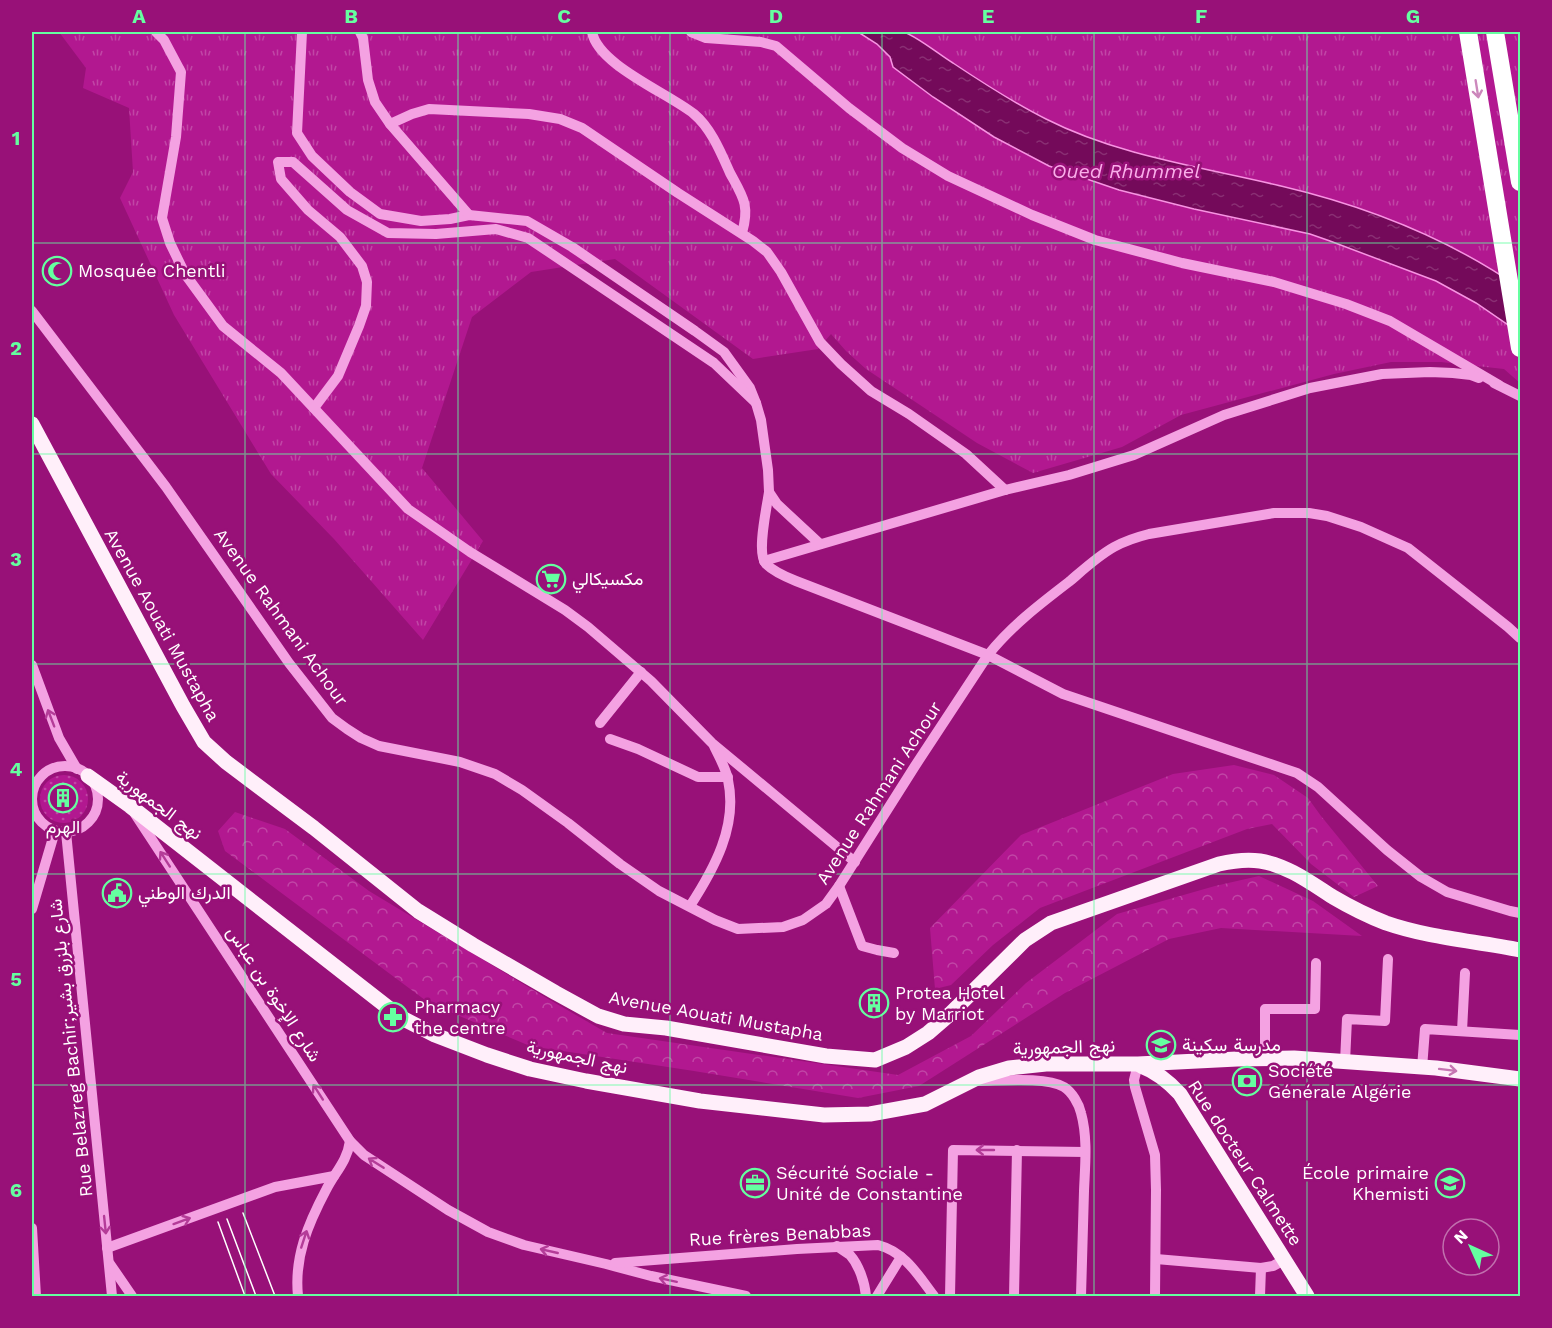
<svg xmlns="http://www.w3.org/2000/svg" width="1552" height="1328" viewBox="0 0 1552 1328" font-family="'Work Sans',Vazirmatn,sans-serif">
  <defs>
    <pattern id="grass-dots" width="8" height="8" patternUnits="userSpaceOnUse" patternTransform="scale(1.5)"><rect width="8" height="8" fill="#b21890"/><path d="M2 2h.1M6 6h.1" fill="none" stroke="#c146a6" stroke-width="1.8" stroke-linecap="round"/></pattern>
    <pattern id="forest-crowns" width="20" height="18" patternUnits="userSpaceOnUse" patternTransform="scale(1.5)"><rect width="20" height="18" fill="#b21890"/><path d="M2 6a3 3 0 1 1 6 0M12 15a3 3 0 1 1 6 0" fill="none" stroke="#c146a6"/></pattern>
    <pattern id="park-tufts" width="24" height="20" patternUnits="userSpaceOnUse" patternTransform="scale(1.5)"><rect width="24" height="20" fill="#b21890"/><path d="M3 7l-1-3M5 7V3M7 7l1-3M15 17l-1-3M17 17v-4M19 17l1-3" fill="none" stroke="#c146a6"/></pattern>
    <pattern id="water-ripples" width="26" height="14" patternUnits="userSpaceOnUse" patternTransform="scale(1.5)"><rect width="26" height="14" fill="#740a5a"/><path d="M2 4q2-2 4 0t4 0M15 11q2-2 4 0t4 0" fill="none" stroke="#892f73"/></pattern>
  </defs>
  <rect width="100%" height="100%" fill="#981178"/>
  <circle fill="url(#grass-dots)" cx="64" cy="799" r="24"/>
  <g fill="url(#forest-crowns)">
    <polygon points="1234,765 1274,775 1308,798 1321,816 1378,886 1354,897 1311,864 1272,824 1247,829 1040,908 993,945 951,985 935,989 930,928 1021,835 1173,774"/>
    <polygon points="235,812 285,829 369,891 543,996 607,1033 898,1075 971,1036 1026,983 1117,914 1215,886 1259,876 1313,901 1362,936 1221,928 1169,939 1065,993 919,1086 858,1098 694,1071 530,1046 429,1003 225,851 218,831"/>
  </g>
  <polygon fill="url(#park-tufts)" points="59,32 1520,32 1520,383 1504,369 1441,362 1391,362 1334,374 1181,415 1122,447 1033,473 977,443 866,369 846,351 831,334 818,349 753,359 615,259 531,272 472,317 422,468 483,541 423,640 334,539 271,474 174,315 120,198 133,172 129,108 83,88 86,68"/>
  <path fill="url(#water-ripples)" stroke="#f793e2" stroke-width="1.5" d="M858,32C870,32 893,29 903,32C914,34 941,56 953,63C983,83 1014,103 1046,119C1119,156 1202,167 1281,186C1366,206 1448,238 1520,288V333L1476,303L1436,281L1330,241L1310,234L1194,209L1119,190L1049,166L994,137L933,97L893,67L890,57L877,44Z"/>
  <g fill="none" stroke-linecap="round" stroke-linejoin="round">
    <g stroke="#f4a2e2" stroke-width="10">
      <polyline points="156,32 164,40 181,72 176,137 162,218 170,243 185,274 223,326 281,373 408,509 470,552 565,610 588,627 651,681 712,743 855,862"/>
      <polyline points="302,32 297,133 312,156 350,192 380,214 421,221 450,219 469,215 527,221 572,247 695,331 724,352 750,388 756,403 761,420 768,470 769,492 777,504 820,544"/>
      <polyline points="360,32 363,38 368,80 375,102 390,124 469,215"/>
      <path d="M592,32C598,65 668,93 694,114C711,128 721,153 730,173C743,197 750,205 742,233"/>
      <polyline points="691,32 706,38 761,42 776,46 849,108 902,148 948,176 1032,215 1095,240 1182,263 1274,282 1346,304 1390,321 1499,385"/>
      <polyline points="390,124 412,114 429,109 529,114 560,119 582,128 678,193 753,241 767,252 781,272 820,342 841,364 871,391 909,414 966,454 1005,490"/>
      <path d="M32,311L166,487L289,663L332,718L347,729L361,738L379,746L460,762L495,774L522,790L568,823L620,864L659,891L715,920L738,929L783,927L803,920L826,904L839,886L915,766L988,655C1011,626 1040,604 1070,581C1084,569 1098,556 1114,547C1125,541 1137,537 1149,534L1274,513H1309L1327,516L1361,527L1408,548L1508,627L1520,638"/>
      <polyline points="1494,383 1520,396"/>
      <polyline points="314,408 338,376 359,326 366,306 367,282 362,266 340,237 308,210 281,179 278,162 293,162 347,210 388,233 436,234 496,229 528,238 714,363 756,403"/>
      <path d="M769,492C767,507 756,554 766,564C774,572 786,577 796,581L988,655L1063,694L1297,773L1318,787L1387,850L1421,877L1447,892L1510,911L1520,913"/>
      <polyline points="764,561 1005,490 1069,475 1134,455 1224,415 1310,388 1382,374 1430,372 1453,373 1471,375 1479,378"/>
      <polyline points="32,665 59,738 77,769"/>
      <polyline points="600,723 641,672"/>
      <polyline points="610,739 638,749 698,777 728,777"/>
      <circle cx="65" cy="799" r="33"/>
      <polyline points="135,814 350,1141 364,1155 448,1210 488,1232 524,1245 606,1264 651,1276 746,1296"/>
      <polyline points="66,832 112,1296"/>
      <polyline points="839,886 862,946 877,950 894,953"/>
      <path d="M690,906C714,869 738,826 728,780C726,768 719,757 714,746"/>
      <polyline points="32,909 55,831"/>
      <polyline points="1462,1031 1465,973"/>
      <polyline points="1265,1058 1265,1009 1315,1009 1316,963"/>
      <polyline points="1345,1062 1347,1019 1385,1021 1388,959"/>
      <polyline points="1138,1064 1134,1080 1135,1087 1155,1155 1156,1190 1155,1296"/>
      <polyline points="1422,1068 1425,1029 1520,1035"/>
      <path d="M978,1081C1000,1081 1045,1076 1064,1087C1072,1092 1079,1104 1081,1113C1088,1138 1085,1166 1084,1191C1083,1226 1082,1261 1081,1296"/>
      <polyline points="32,1228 36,1296"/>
      <path d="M837,1246C841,1249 846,1252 850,1255C859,1265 865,1283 866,1296"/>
      <polyline points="107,1248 275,1187 334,1176"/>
      <polyline points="1156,1259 1261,1268 1273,1266 1284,1260"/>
      <path d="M615,1263L797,1249L878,1245C905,1252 918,1275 934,1296"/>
      <polyline points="110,1264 132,1296"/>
      <path d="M298,1296C294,1257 308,1224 326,1190C335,1172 347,1162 350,1141"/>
      <polyline points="877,1296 901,1257"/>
      <polyline points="950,1296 953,1150 1085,1152"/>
      <polyline points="1014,1296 1017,1150"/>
      <polyline points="1260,1296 1261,1268"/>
    </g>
    <g stroke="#ffeffa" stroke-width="15">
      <path d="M32,424L183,706L204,742L226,762L314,828L418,911L473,945L556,993L598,1016L624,1024L666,1028L826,1056L875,1060L906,1047L928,1033L950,1014L1025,940L1051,923L1219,864C1232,861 1246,859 1260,861C1287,865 1311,883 1333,897C1350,907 1368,916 1386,923C1429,938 1477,941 1520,950"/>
      <polyline points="88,776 130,806 400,1017 435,1035 487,1055 530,1069 586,1081 700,1101 824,1115 870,1114 925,1104 979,1077 1009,1068 1046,1064 1138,1064 1237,1059 1294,1058 1436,1068 1520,1079"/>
      <path d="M1141,1066C1157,1072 1168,1081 1180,1094L1307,1296"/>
    </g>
    <g stroke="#fff" stroke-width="18">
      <polyline points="1468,32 1520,348"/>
      <polyline points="1495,32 1520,182"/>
    </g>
    <g stroke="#fff" stroke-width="1.5">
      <polyline points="243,1213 275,1296"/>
      <polyline points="227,1219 256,1296"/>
      <polyline points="218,1222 245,1296"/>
    </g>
  </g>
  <defs><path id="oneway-shaft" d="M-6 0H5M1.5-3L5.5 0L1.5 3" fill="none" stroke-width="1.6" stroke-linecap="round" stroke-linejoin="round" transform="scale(1.5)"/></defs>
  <use stroke="#cc88bc" href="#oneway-shaft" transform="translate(1477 89) rotate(81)"/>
  <g stroke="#b43c98">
    <use href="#oneway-shaft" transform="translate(51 718) rotate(-111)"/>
    <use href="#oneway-shaft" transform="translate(165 859) rotate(-123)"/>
    <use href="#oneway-shaft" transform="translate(318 1092) rotate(-123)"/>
    <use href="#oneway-shaft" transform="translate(985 1150) rotate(-180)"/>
    <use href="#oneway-shaft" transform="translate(376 1163) rotate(-148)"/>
    <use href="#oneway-shaft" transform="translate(182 1221) rotate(-20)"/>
    <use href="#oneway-shaft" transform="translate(105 1225) rotate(84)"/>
    <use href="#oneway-shaft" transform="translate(304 1239) rotate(-72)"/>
    <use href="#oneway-shaft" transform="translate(549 1251) rotate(-167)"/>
    <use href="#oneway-shaft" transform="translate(668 1280) rotate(-168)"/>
  </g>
  <use stroke="#c675b2" href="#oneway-shaft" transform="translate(1448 1070) rotate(7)"/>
  <path fill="none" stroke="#65ffa0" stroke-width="1.5" stroke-opacity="0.55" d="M245,32V1296M458,32V1296M670,32V1296M882,32V1296M1094,32V1296M1307,32V1296M32,243H1520M32,454H1520M32,664H1520M32,874H1520M32,1085H1520"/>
  <defs>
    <g id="mosque-ring" transform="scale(1.5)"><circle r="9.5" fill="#981178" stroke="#65ffa0" stroke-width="1.5"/><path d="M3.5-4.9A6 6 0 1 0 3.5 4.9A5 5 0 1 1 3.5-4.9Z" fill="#65ffa0"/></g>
    <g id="supermarket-ring" transform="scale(1.5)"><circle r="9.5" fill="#981178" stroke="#65ffa0" stroke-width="1.5"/><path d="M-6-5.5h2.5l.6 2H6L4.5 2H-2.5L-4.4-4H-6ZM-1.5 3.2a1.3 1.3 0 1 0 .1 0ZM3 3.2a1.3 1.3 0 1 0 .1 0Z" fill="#65ffa0"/></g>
    <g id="building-ring" transform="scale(1.5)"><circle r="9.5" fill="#981178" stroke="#65ffa0" stroke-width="1.5"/><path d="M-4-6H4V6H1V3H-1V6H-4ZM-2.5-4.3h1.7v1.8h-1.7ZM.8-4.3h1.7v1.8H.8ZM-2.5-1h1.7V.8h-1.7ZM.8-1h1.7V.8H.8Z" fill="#65ffa0"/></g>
    <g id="civic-ring" transform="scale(1.5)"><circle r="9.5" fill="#981178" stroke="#65ffa0" stroke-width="1.5"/><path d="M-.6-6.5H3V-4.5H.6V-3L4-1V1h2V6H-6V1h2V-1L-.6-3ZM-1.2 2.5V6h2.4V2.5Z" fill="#65ffa0"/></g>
    <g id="pharmacy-ring" transform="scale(1.5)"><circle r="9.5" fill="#981178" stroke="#65ffa0" stroke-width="1.5"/><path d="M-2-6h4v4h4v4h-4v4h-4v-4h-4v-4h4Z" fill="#65ffa0"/></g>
    <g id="school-ring" transform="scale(1.5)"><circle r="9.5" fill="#981178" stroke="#65ffa0" stroke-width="1.5"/><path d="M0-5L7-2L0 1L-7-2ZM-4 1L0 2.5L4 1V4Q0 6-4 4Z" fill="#65ffa0"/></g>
    <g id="bank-ring" transform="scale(1.5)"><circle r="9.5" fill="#981178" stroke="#65ffa0" stroke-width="1.5"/><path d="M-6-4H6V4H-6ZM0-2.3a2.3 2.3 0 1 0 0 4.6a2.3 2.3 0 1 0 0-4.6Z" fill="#65ffa0"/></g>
    <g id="office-ring" transform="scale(1.5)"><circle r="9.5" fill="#981178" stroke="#65ffa0" stroke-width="1.5"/><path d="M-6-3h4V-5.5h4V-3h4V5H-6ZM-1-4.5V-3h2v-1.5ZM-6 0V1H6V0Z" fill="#65ffa0"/></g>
  </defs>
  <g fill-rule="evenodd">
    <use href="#mosque-ring" x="57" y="271"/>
    <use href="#supermarket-ring" x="551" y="579"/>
    <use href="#building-ring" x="63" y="798"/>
    <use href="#civic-ring" x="117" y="893"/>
    <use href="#building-ring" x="874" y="1003"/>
    <use href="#pharmacy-ring" x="393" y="1017"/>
    <use href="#school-ring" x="1161" y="1045"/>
    <use href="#bank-ring" x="1247" y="1081"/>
    <use href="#office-ring" x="755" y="1183"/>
    <use href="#school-ring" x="1450" y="1183"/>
  </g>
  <g text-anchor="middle" stroke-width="5" stroke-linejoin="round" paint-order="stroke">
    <g font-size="18" fill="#fff" stroke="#981178" text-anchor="start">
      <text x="78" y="277">Mosquée Chentli</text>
      <text x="572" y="585">مكسيكالي</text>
      <text x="63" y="833" text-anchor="middle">الهرم</text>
      <text x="138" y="899">الدرك الوطني</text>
      <text x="895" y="999">Protea Hotel<tspan x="895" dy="21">by Marriot</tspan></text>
      <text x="414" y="1013">Pharmacy<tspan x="414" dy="21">the centre</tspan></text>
      <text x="1182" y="1051">مدرسة سكينة</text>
      <text x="1268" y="1077">Société<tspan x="1268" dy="21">Générale Algérie</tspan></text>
      <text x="776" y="1179">Sécurité Sociale -<tspan x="776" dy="21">Unité de Constantine</tspan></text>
      <text x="1429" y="1179" text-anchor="end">École primaire<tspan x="1429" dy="21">Khemisti</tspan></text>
    </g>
    <g font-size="18" fill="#fff" stroke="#981178">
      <text transform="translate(281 617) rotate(54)" y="6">Avenue Rahmani Achour</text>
      <text transform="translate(162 625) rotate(61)" y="6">Avenue Aouati Mustapha</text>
      <text transform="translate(879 793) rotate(-57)" y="6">Avenue Rahmani Achour</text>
      <text transform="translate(159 805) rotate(37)" y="6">نهج الجمهورية</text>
      <text transform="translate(274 994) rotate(57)" y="6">شارع الإخوة بن عباس</text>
      <text transform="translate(716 1016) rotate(10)" y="6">Avenue Aouati Mustapha</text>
      <text transform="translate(1064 1047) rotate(-2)" y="6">نهج الجمهورية</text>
      <text transform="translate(71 1048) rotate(-96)" y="6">Rue Belazreg Bachir;شارع بلزرق بشير</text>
      <text transform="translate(577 1057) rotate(12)" y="6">نهج الجمهورية</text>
      <text transform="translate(1245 1163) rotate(57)" y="6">Rue docteur Calmette</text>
      <text transform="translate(780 1235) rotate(-3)" y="6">Rue frères Benabbas</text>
    </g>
    <g font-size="20" font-style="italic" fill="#faaeea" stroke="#981178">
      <text x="1126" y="178">Oued Rhummel</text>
    </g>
  </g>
  <rect width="1552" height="1328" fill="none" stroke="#981178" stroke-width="66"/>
  <g transform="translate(1471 1247) rotate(315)"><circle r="28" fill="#981178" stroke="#c170ae" stroke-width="1.5"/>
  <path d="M0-4.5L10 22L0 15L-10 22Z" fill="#65ffa0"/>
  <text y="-9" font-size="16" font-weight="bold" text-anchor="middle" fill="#ffffff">N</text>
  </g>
  <rect x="33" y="33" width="1486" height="1262" fill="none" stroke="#65ffa0" stroke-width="2"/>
  <g font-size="20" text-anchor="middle" font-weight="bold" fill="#65ffa0">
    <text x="139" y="23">A</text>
    <text x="351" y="23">B</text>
    <text x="564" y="23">C</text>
    <text x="776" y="23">D</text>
    <text x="988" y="23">E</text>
    <text x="1201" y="23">F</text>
    <text x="1413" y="23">G</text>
    <text x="16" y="145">1</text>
    <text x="16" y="355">2</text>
    <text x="16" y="566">3</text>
    <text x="16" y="776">4</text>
    <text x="16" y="986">5</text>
    <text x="16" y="1197">6</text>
  </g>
</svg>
